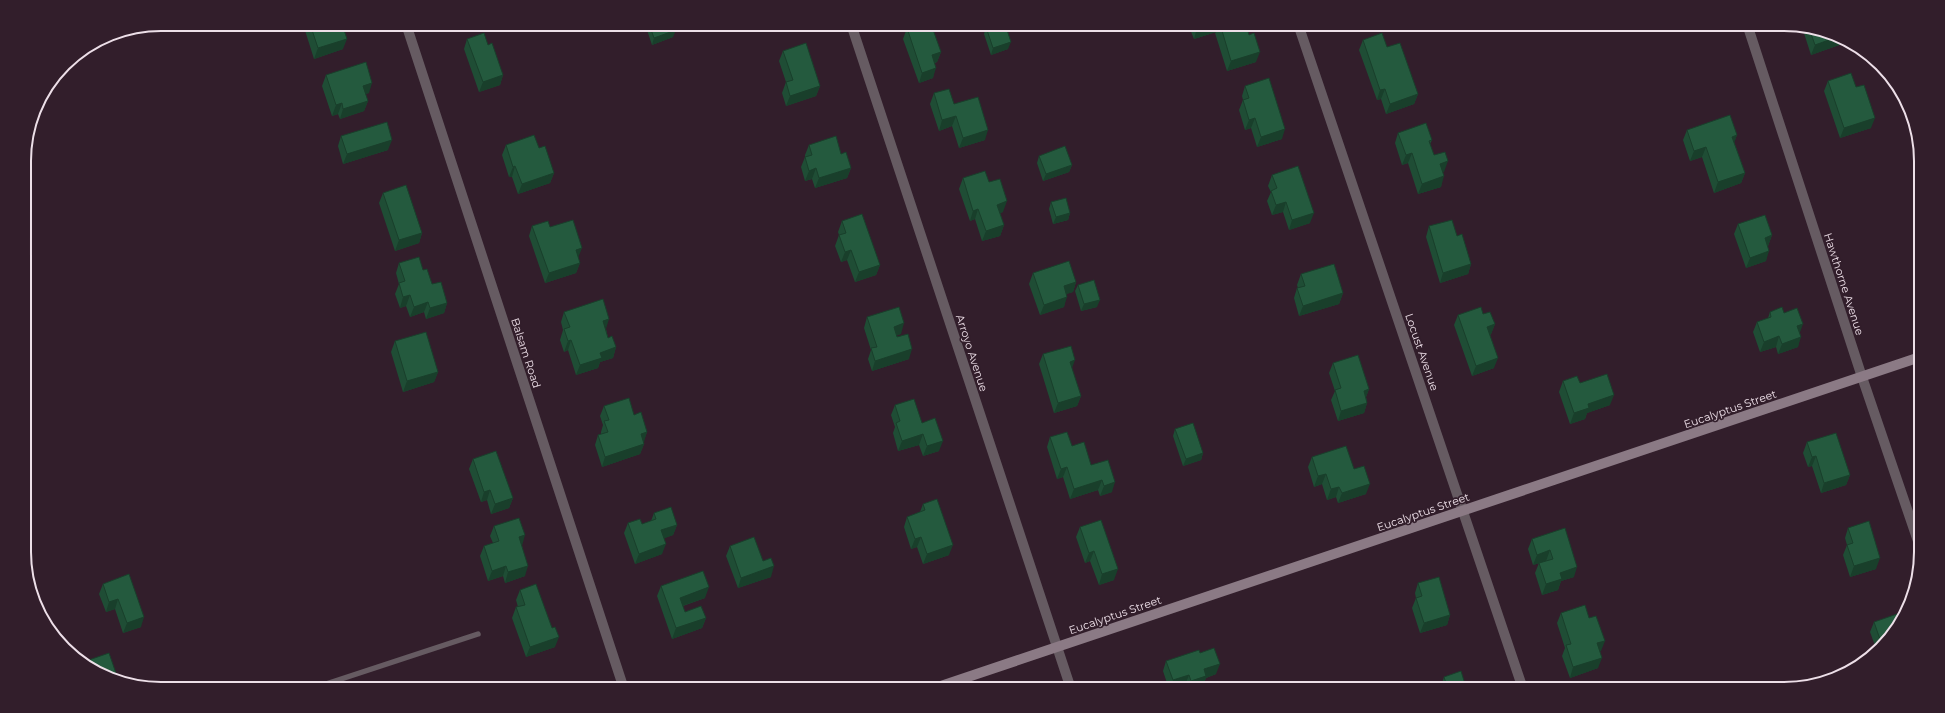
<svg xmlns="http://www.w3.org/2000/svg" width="1945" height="713" viewBox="0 0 1945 713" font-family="Montserrat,sans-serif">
  <rect width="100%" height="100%" fill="#321e2b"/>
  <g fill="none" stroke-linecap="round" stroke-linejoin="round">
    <polyline stroke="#665b62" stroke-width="5.5" points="327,689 326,684 478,634"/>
    <g stroke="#665b62" stroke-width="10">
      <polyline points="406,24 624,689"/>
      <polyline points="851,24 1071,689"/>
      <polyline points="1298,24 1523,689"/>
      <polyline points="1747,24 1862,377 1921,550"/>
    </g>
    <polyline stroke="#8b7a85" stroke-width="10" points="932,689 1920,357"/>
  </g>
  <g fill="#1f4d35">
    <polygon points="303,24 342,24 343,49 314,59"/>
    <polygon points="645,24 676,24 676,25 674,26 673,37 652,45"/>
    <polygon points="1188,24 1246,24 1256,62 1227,71 1215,33 1216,32 1194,39"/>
    <polygon points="986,27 1008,49 991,55 984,34"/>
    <polygon points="1802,27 1828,31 1843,42 1842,44 1811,55"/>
    <polygon points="907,28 941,52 937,62 935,63 933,78 919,83 903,39"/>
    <polygon points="467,39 488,45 503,75 500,85 479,92 464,49"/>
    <polygon points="1363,40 1418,94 1414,104 1386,114 1381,99 1377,100 1359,50"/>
    <polygon points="783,51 820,86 816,96 786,106 782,93 786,82 779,61"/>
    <polygon points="326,75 369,93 365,94 368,101 364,111 340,119 338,114 332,116 322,86"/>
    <polygon points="1828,81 1856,87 1871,128 1840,138 1824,91"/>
    <polygon points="1245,86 1282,139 1257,147 1251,128 1245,130 1239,110 1243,100 1242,96"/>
    <polygon points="934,93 954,104 985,140 959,148 952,126 939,131 930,104"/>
    <polygon points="1687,130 1737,135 1734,142 1745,173 1741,183 1714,193 1702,157 1690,161 1683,140"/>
    <polygon points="1398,133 1432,140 1430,144 1434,155 1444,172 1443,172 1441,187 1418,194 1408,163 1402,165 1395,143"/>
    <polygon points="341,136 388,150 343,164 338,146"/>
    <polygon points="506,145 539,148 554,173 550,183 518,194 512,177 509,177 502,155"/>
    <polygon points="809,145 841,154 851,168 847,178 815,188 812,179 805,181 801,167 805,157 805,155"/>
    <polygon points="1039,156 1072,165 1069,172 1043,181 1037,163"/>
    <polygon points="1272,175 1310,223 1289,230 1283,212 1272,215 1267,201 1271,192 1268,186"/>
    <polygon points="963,178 989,182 1003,212 1000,213 1004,225 1000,236 982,241 975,219 970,221 959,189"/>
    <polygon points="383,193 422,233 419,243 395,251 379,203"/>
    <polygon points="1051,202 1070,213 1068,220 1053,224 1049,209"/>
    <polygon points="842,221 880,265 876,275 855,282 847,260 841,262 835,246 839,235 838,232"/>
    <polygon points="1738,224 1772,235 1768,246 1766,261 1746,268 1734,234"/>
    <polygon points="532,226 578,257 580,263 576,273 545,283 529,236"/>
    <polygon points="1429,226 1457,236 1471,264 1468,274 1440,283 1426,237"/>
    <polygon points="399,263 423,270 432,284 447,303 444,313 426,319 424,312 410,317 406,306 400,308 395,294 399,284 396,273"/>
    <polygon points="1033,273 1076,282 1073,292 1066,294 1064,307 1040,315 1029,284"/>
    <polygon points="1301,274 1343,293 1339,304 1299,316 1294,298 1297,288 1298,288 1297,285"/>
    <polygon points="1078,285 1097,307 1081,311 1075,291"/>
    <polygon points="564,312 606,329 608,338 616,347 613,358 600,362 598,368 576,375 568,350 564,352 560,340 563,330 561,322"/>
    <polygon points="1770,312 1784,313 1800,333 1798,347 1778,354 1776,347 1760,352 1753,332 1757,322 1768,318"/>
    <polygon points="1483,314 1495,324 1491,334 1490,335 1494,368 1472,376 1454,325 1458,315"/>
    <polygon points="867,317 901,334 897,335 909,359 872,371 868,359 871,350 864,328"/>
    <polygon points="395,341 438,372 434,382 403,392 391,352"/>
    <polygon points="1043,354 1081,396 1077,406 1054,413 1039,364"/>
    <polygon points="1333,363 1369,389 1366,397 1367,403 1364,413 1338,421 1331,400 1335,391 1329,373"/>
    <polygon points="1563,381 1580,383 1610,405 1587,413 1585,419 1570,424 1559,392"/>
    <polygon points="895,405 922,423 939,451 923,456 919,445 898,451 893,433 895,427 891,415"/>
    <polygon points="604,406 634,415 647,432 643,442 644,444 640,454 602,467 595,445 598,435 601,434 601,432 603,425 600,416"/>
    <polygon points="1175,429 1203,453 1201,460 1183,466 1173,436"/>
    <polygon points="1050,437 1072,446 1091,465 1112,492 1100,496 1098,490 1070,499 1063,477 1057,479 1047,447"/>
    <polygon points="1807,442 1850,475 1846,485 1821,493 1812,466 1808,467 1803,453"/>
    <polygon points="1312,457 1354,469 1366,494 1338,503 1336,497 1327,500 1322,484 1314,487 1308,467"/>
    <polygon points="473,459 513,498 509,508 491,514 487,500 481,502 469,469"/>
    <polygon points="923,504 949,555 923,564 917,547 911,549 904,527 907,517 920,512"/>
    <polygon points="654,513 677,525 673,535 664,538 662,554 635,564 624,533 628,523 642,524 651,521"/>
    <polygon points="494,526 522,545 525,576 505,583 503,576 488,581 480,556 484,546 493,543 490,536"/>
    <polygon points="1080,527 1114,580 1099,585 1090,561 1085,563 1076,537"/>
    <polygon points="1565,528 1574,577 1561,581 1558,590 1542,595 1535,573 1539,563 1546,561 1533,565 1528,549 1532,539"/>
    <polygon points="1848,528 1876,569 1850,577 1843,555 1847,545 1845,538"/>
    <polygon points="730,546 763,561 771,577 738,588 726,556"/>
    <polygon points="129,574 141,627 123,633 115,609 106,612 99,594 103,584"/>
    <polygon points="1418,583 1450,615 1447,625 1420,633 1412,608 1416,598 1415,593"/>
    <polygon points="661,586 705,598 683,606 685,612 706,618 702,628 672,639 657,596"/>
    <polygon points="520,590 552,628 555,647 526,657 512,618 516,607 518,607 516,600"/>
    <polygon points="1561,613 1601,651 1600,651 1598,668 1570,678 1562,656 1565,648 1557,623"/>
    <polygon points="1874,622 1898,628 1877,651 1870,632"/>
    <polygon points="1200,653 1216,674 1206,678 1202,687 1196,689 1187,689 1185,685 1175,689 1169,689 1163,671 1166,661"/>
    <polygon points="1444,677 1465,684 1474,689 1440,689"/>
  </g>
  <g fill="#193f2b">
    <polygon points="1218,25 1216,32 1194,39 1196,32"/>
    <polygon points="676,30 673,37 652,45 654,38"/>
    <polygon points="1837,37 1843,42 1842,44 1811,55 1815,45"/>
    <polygon points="347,39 343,49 314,59 318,48"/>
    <polygon points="1011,42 1008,49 991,55 993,48"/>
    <polygon points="941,52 937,62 928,65 932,55"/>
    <polygon points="1260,52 1256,62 1227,71 1231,61"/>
    <polygon points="936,68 933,78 919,83 922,73"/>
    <polygon points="503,75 500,85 479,92 483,82"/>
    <polygon points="372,83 369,93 359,96 363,86"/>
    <polygon points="820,86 816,96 786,106 790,96"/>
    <polygon points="1385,89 1381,99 1377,100 1380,90"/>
    <polygon points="1418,94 1414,104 1386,114 1390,104"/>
    <polygon points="368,101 364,111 340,119 343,109"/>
    <polygon points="342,103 338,114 332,116 336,105"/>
    <polygon points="956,116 952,126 939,131 942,120"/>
    <polygon points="1255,118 1251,128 1245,130 1249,120"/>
    <polygon points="1875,118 1871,128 1840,138 1844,128"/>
    <polygon points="1285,129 1282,139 1257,147 1261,137"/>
    <polygon points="988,130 985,140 959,148 963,138"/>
    <polygon points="1737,135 1733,146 1732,137"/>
    <polygon points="392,140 388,150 343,164 347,154"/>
    <polygon points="1706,147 1702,157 1690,161 1694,151"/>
    <polygon points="1412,153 1408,163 1402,165 1406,155"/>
    <polygon points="1448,161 1444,172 1436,174 1440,164"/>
    <polygon points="1072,165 1069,172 1043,181 1046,174"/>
    <polygon points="515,166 512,177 509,177 513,167"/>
    <polygon points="816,168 812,179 805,181 809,171"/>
    <polygon points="851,168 847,178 815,188 819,178"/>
    <polygon points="554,173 550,183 518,194 522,184"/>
    <polygon points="1745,173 1741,183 1714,193 1718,182"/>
    <polygon points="1444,176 1441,187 1418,194 1422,184"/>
    <polygon points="1007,201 1003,212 993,215 997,205"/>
    <polygon points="1286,202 1283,212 1272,215 1276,205"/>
    <polygon points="978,209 975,219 970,221 973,211"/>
    <polygon points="1070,213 1068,220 1053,224 1056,217"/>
    <polygon points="1314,213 1310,223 1289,230 1292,220"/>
    <polygon points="1004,225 1000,236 982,241 986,231"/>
    <polygon points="422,233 419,243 395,251 399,240"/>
    <polygon points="1772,235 1768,246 1761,248 1765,238"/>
    <polygon points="582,248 578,258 576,250"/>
    <polygon points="851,250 847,260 841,262 845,252"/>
    <polygon points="1769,251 1766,261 1746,268 1750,258"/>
    <polygon points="580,263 576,273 545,283 549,273"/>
    <polygon points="1471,264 1468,274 1440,283 1443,273"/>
    <polygon points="880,265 876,275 855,282 859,272"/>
    <polygon points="1076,282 1073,292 1060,296 1064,286"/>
    <polygon points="1343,293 1339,304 1299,316 1303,306"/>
    <polygon points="410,295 406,306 400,308 403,297"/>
    <polygon points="1067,297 1064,307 1040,315 1044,305"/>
    <polygon points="1100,300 1097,307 1081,311 1084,304"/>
    <polygon points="428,302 424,312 410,317 414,307"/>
    <polygon points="447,303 444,313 426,319 430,308"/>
    <polygon points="609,319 606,329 603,321"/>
    <polygon points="904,323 901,334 890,337 894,327"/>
    <polygon points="1495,324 1491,334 1484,337 1487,327"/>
    <polygon points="1803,324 1799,335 1797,326"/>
    <polygon points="1779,336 1776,347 1760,352 1764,342"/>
    <polygon points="1801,337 1798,347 1778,354 1782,344"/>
    <polygon points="571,340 568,350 564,352 568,341"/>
    <polygon points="616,347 613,358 600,362 598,368 576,375 580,365 600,353"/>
    <polygon points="912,349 909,359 872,371 875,361"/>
    <polygon points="1498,358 1494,368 1472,376 1476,366"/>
    <polygon points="1075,360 1071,371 1070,362"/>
    <polygon points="438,372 434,382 403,392 407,381"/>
    <polygon points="1369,389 1365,400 1364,391"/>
    <polygon points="1614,395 1610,405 1587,413 1585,419 1570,424 1574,413 1588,404"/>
    <polygon points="1081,396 1077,406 1054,413 1058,403"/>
    <polygon points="1367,403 1364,413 1338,421 1341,411"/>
    <polygon points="647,432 644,442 637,444 641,434"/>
    <polygon points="923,434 919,445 898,451 902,441"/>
    <polygon points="943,441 939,451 923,456 927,446"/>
    <polygon points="644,444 640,454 602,467 605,457"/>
    <polygon points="1203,453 1201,460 1183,466 1186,459"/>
    <polygon points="1816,456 1812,466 1808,467 1812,457"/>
    <polygon points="1067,467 1063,477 1057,479 1061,469"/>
    <polygon points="1326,474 1322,484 1314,487 1318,476"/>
    <polygon points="1850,475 1846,485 1821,493 1824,483"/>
    <polygon points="1102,480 1098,490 1070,499 1074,489"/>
    <polygon points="1115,482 1112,492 1100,496 1104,486"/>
    <polygon points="1370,484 1366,494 1338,503 1342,493"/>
    <polygon points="1339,487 1336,497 1327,500 1331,489"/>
    <polygon points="490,490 487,500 481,502 484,492"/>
    <polygon points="513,498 509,508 491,514 495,504"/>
    <polygon points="677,525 673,535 658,541 661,530"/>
    <polygon points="525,535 522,546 519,537"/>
    <polygon points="921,537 917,547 911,549 915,539"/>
    <polygon points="666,544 662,554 635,564 639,554"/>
    <polygon points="953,545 949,555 923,564 927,554"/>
    <polygon points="1550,550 1546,561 1533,565 1537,555"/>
    <polygon points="1094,551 1090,561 1085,563 1089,553"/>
    <polygon points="1880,558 1876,569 1850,577 1854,566"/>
    <polygon points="506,566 503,576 488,581 492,571"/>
    <polygon points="528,566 525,576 505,583 508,572"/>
    <polygon points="774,566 771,577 738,588 741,578"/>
    <polygon points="1577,567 1574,577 1561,581 1558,590 1542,595 1546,584 1560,573"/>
    <polygon points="1118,569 1114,580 1099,585 1102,574"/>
    <polygon points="709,587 705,598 676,608 680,598"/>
    <polygon points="118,599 115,609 106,612 109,602"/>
    <polygon points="1450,615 1447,625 1420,633 1424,623"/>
    <polygon points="144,617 141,627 123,633 127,623"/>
    <polygon points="706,618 702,628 672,639 676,628"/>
    <polygon points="559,637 555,647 526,657 530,647"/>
    <polygon points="1605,641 1601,651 1593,654 1597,643"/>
    <polygon points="1602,658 1598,668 1570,678 1573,667"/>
    <polygon points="1220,664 1216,674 1206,678 1202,687 1196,689 1189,689 1191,681 1204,669"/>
    <polygon points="1189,675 1185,685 1175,689 1170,689 1173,680"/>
  </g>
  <g fill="#245a3e" stroke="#193f2b">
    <polygon points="310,24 342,24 347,39 318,48"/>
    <polygon points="649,24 674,24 676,30 654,38"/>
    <polygon points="919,24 931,24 941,52 932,55 936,68 922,73 907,28"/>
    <polygon points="994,24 1005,24 1011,42 993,48 986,27"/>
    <polygon points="1193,24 1219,24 1218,25 1196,32"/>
    <polygon points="1220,24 1246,24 1249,35 1254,33 1260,52 1231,61"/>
    <polygon points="1809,28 1828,31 1837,37 1815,45"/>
    <polygon points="484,33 488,45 492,43 503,75 483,82 467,39"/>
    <polygon points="1382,33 1387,47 1400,43 1418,94 1390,104 1385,89 1380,90 1363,40"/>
    <polygon points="806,43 820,86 790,96 786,82 793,80 783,51"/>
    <polygon points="366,62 372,83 363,86 368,101 343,109 342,103 336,105 326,75"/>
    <polygon points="1851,73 1856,87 1864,85 1875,118 1844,128 1828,81"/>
    <polygon points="1269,78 1285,129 1261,137 1255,118 1249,120 1243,100 1249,98 1245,86"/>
    <polygon points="949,89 954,104 978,97 988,130 963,138 956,116 942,120 934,93"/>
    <polygon points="1730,115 1737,135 1732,137 1745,173 1718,182 1706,147 1694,151 1687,130"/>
    <polygon points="387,122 392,140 347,154 341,136"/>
    <polygon points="1426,123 1432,140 1429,141 1434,155 1445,152 1448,161 1440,164 1444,176 1422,184 1412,153 1406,155 1398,133"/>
    <polygon points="534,135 539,148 545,146 554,173 522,184 515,166 513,167 506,145"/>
    <polygon points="836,136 841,154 846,152 851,168 819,178 816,168 809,171 805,157 812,155 809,145"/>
    <polygon points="1065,146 1072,165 1046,174 1039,156"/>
    <polygon points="1298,166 1314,213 1292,220 1286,202 1276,205 1271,191 1277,188 1272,175"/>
    <polygon points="985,171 989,182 1000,179 1007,201 997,205 1004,225 986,231 978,209 973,211 963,178"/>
    <polygon points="406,185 422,233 399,240 383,193"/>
    <polygon points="1066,198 1070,213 1056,217 1051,202"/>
    <polygon points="862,214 880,265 859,272 851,250 845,252 839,235 846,233 842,221"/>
    <polygon points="1765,215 1772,235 1765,238 1769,251 1750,258 1738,224"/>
    <polygon points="573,220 582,248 576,250 580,263 549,273 532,226 548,221 550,227"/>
    <polygon points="1452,220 1457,236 1462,234 1471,264 1443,273 1429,226"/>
    <polygon points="419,257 423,270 427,269 432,284 441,282 447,303 430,308 428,302 414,307 410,295 403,297 399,283 405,281 399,263"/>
    <polygon points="1069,261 1076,282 1064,286 1067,297 1044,305 1033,273"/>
    <polygon points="1334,264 1343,293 1303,306 1297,288 1305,286 1301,274"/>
    <polygon points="1094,280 1100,300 1084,304 1078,285"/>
    <polygon points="603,299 609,319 603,321 608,338 612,336 616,347 600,353 602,358 580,365 571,340 568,341 564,329 570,327 564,312"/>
    <polygon points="899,307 904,323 894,327 897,337 908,334 912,349 875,361 871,348 877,347 867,317"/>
    <polygon points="1481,307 1483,314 1490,312 1495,324 1487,327 1498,358 1476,366 1458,315"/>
    <polygon points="1782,307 1784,313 1797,308 1803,324 1797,326 1801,337 1782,344 1779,336 1764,342 1757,322 1771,317 1770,312"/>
    <polygon points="426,332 438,372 407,381 395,341"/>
    <polygon points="1071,346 1075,360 1070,362 1081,396 1058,403 1043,354"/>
    <polygon points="1358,355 1369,389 1364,391 1367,403 1341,411 1335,390 1341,388 1333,363"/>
    <polygon points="1607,374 1614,395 1588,404 1589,408 1574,413 1563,381 1577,376 1580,383"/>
    <polygon points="629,398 634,415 641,412 647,432 641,434 644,444 605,457 598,435 608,432 604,421 609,420 604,406"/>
    <polygon points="914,399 922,423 935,418 943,441 927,446 923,434 902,441 896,423 900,421 895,405"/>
    <polygon points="1193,423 1203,453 1186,459 1175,429"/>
    <polygon points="1067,432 1072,446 1084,442 1091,465 1108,460 1115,482 1104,486 1102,480 1074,489 1067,467 1061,469 1050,437"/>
    <polygon points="1836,433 1850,475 1824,483 1816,456 1812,457 1807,442"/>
    <polygon points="1346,446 1354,469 1364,466 1370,484 1342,493 1339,487 1331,489 1326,474 1318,476 1312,457"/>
    <polygon points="496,451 513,498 495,504 490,490 484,492 473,459"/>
    <polygon points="937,499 953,545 927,554 921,537 915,539 907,517 925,510 923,504"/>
    <polygon points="671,507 677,525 661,530 666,544 639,554 628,523 640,519 642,524 656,519 654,513"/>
    <polygon points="519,518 525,535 519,537 528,566 508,572 506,566 492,571 484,546 499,541 494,526"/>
    <polygon points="1101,520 1118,569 1102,574 1094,551 1089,553 1080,527"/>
    <polygon points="1869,521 1880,558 1854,566 1847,545 1853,543 1848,528"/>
    <polygon points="1565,528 1577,567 1560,573 1562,579 1546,584 1539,563 1553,559 1550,550 1537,555 1532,539"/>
    <polygon points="754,537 763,561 771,558 774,566 741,578 730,546"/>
    <polygon points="703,571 709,587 680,598 685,612 701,606 706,618 676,628 661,586"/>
    <polygon points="129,574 144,617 127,623 118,599 109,602 103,584"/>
    <polygon points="1439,577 1450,615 1424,623 1416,598 1422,596 1418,583"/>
    <polygon points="536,584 552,628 555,627 559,637 530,647 516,607 525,605 520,590"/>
    <polygon points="1585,605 1589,618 1596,616 1605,641 1597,643 1602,658 1573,667 1566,645 1571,644 1561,613"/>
    <polygon points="1897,614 1900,623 1898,628 1882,645 1874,622"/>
    <polygon points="1214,648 1220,664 1204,669 1206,676 1191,681 1189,675 1173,680 1166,661 1199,650 1200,653"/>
    <polygon points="109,653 119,682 117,682 86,661"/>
    <polygon points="1461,671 1465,684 1471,682 1474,689 1448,689 1444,677"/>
  </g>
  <g text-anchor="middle" stroke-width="3.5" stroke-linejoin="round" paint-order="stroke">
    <g font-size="11" fill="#eddfe8" stroke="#321e2b">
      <text transform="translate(1844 284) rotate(72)" y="4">Hawthorne Avenue</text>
      <text transform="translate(1422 352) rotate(71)" y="4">Locust Avenue</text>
      <text transform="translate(526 353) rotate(72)" y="4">Balsam Road</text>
      <text transform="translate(972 353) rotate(72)" y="4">Arroyo Avenue</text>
      <text transform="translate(1730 409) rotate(-19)" y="4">Eucalyptus Street</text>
      <text transform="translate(1423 512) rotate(-19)" y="4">Eucalyptus Street</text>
      <text transform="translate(1115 615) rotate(-19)" y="4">Eucalyptus Street</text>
    </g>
  </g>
  <path d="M0 0H1945V713H0ZM161 31H1784A130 130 0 0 1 1914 161V552A130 130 0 0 1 1784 682H161A130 130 0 0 1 31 552V161A130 130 0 0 1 161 31Z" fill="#321e2b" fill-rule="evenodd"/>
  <path fill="none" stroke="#eddfe8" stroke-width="2" d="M161 31H1784A130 130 0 0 1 1914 161V552A130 130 0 0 1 1784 682H161A130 130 0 0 1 31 552V161A130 130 0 0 1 161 31Z"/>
</svg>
